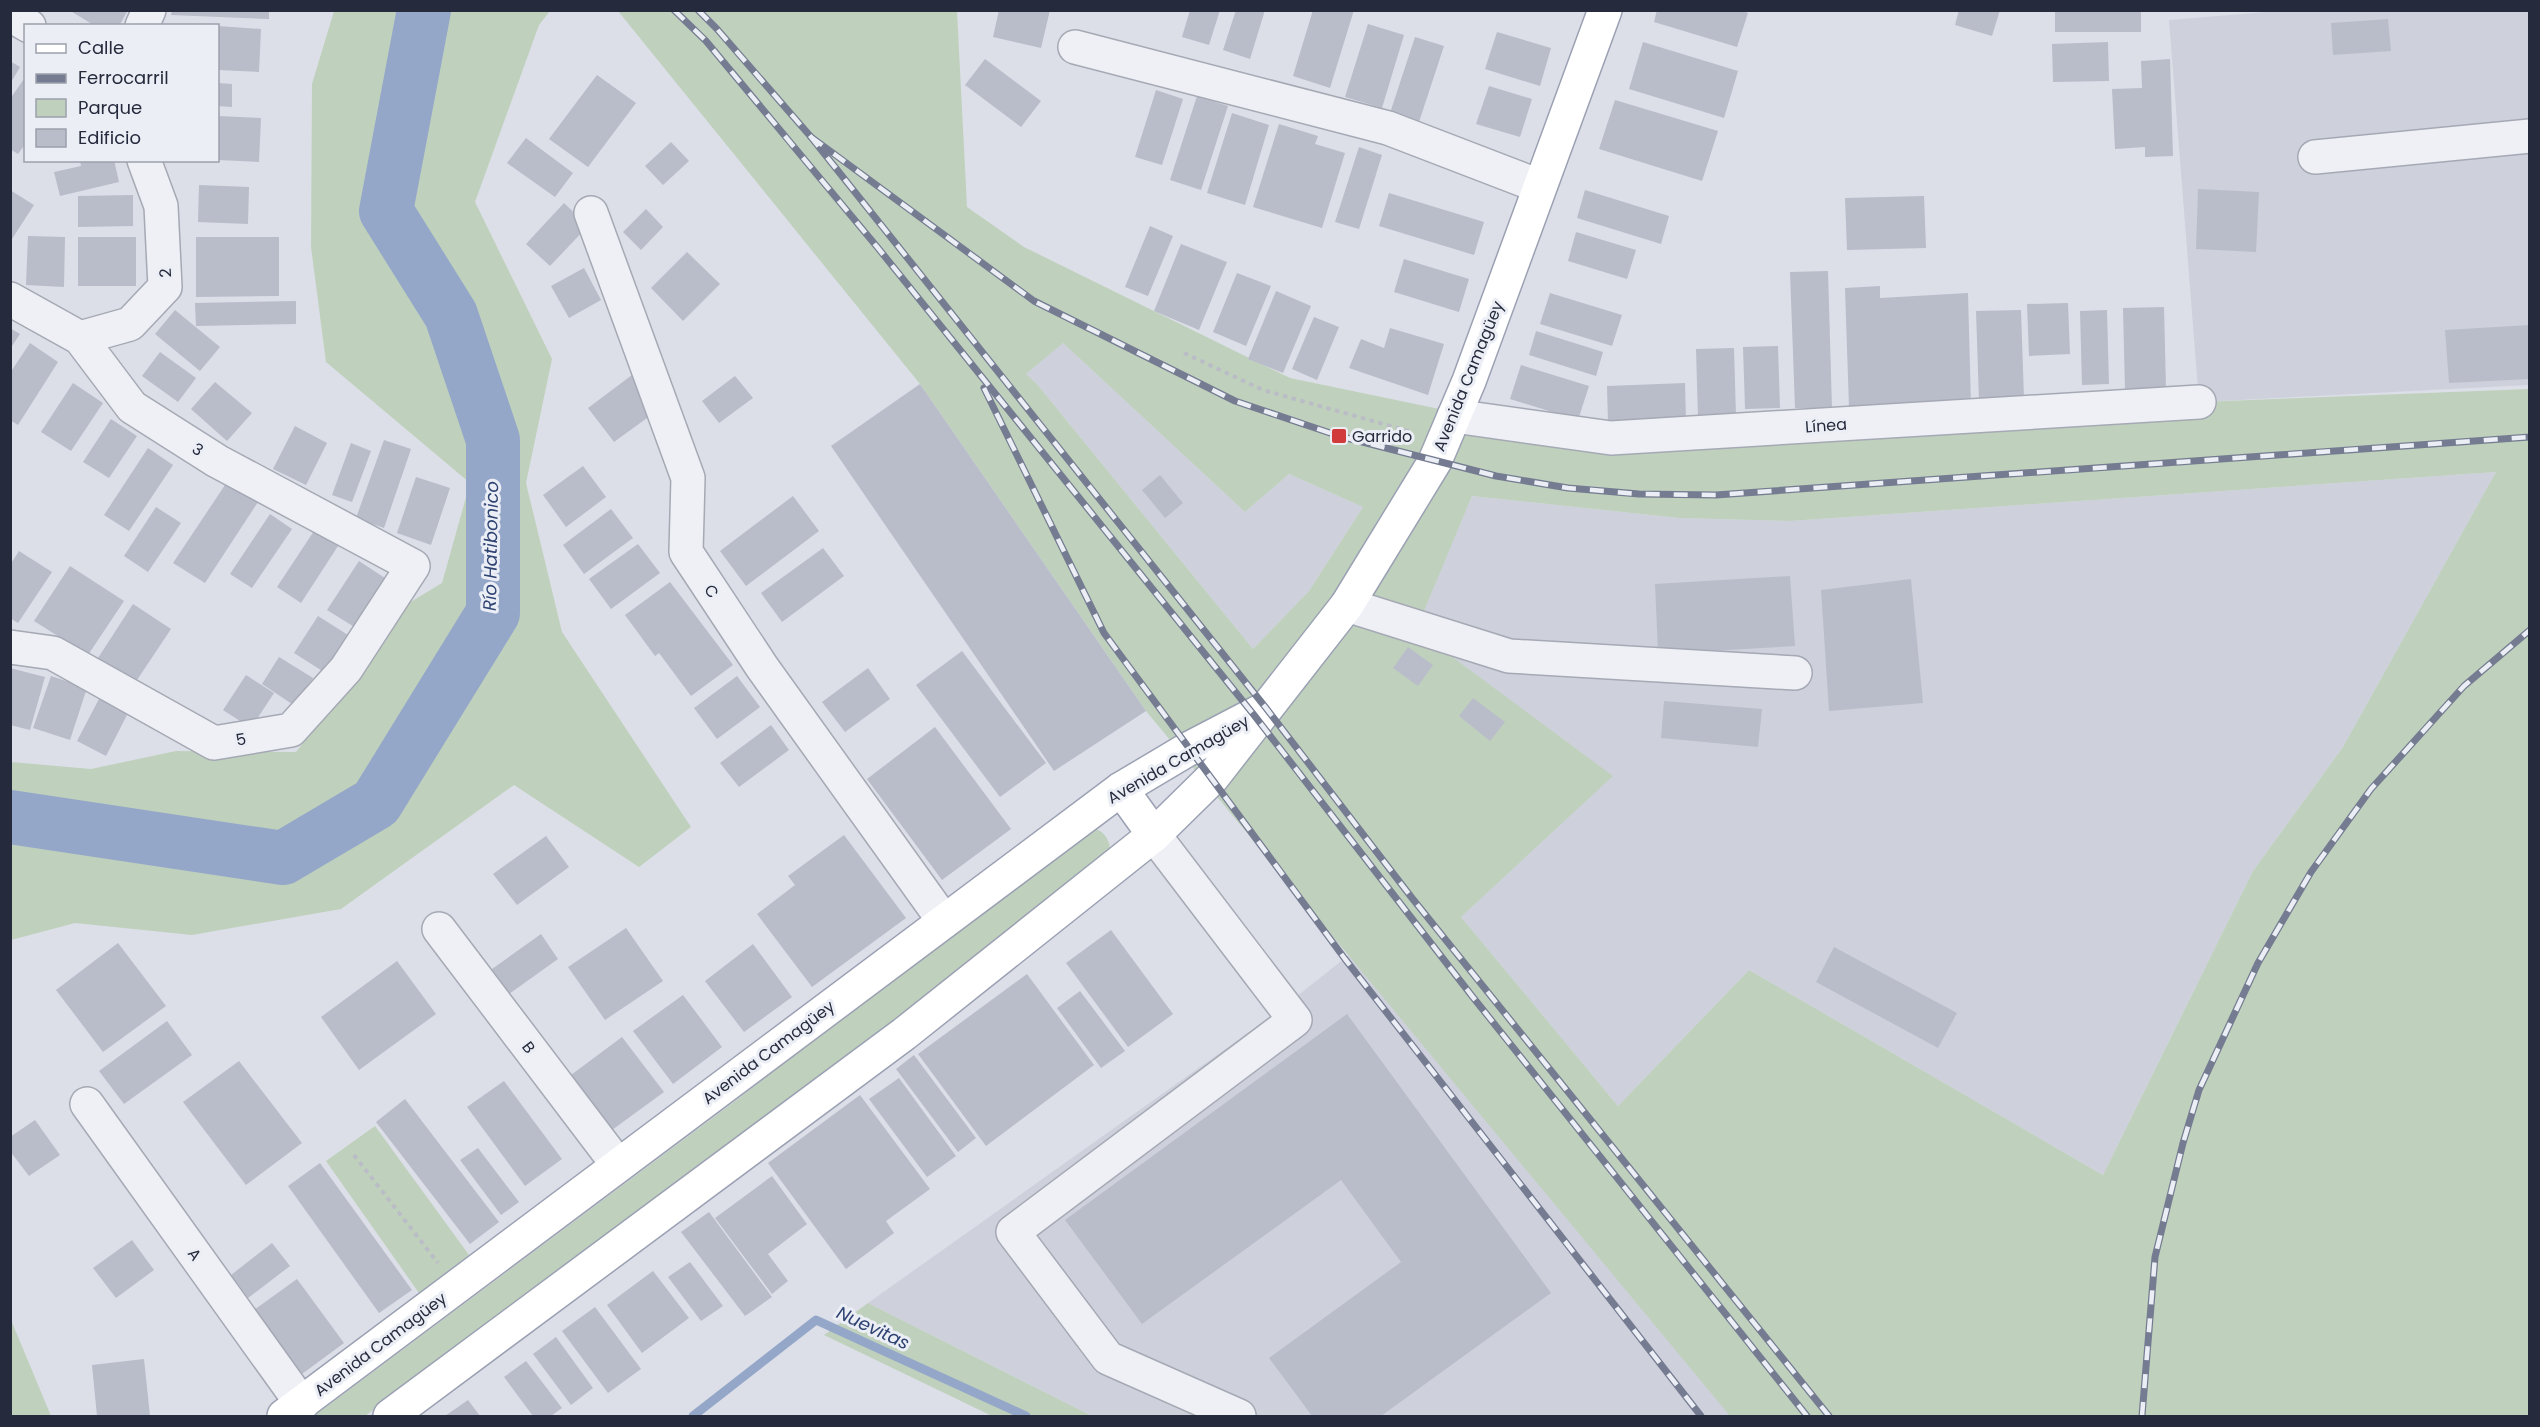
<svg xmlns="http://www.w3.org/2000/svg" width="2540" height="1427" viewBox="0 0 2540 1427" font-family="Poppins,sans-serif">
  <rect width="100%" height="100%" fill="#dcdfe7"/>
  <g fill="#ced1dc">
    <polygon points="2290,10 2529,11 2529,385 2199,402 2169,20"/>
    <polygon points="1062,342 1245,512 1289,474 1363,507 1309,591 1253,649 1036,383 1026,374"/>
    <polygon points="2496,472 2343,747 2253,871 2103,1175 1749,970 1618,1106 1461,917 1612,776 1415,630 1472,496 1679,518 1790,521"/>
    <polygon points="1350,954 1731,1416 1092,1416 868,1303 1276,1013"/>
  </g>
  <g fill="#bfd1bd" fill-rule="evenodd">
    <polygon points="334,11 550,11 539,25 475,202 552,359 526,483 562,632 691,827 639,867 514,785 341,909 192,935 75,923 11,940 11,762 91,769 176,751 296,752 409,603 442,583 470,483 326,362 311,247 312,84"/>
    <path d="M618,11H957L967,207L1024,247L1290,378L1603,443L2199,402L2529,389V1416H1730L1146,711L920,384ZM1063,343L1245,512L1289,474L1363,507L1309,591L1253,649L1036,383L1026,374ZM2496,472L2343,747L2253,871L2103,1175L1749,970L1618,1106L1461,917L1613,776L1416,630L1472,496L1679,518L1790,521Z"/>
    <path d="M1087,827C1104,829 1110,838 1111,855L633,1219L365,1416H314L738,1099Z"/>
    <polygon points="375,1126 469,1255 419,1293 326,1161"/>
    <polygon points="868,1303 1092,1416 992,1416 824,1335"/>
    <polygon points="10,1320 11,1320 51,1416 11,1416"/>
  </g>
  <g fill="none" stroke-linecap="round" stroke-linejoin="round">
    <polyline stroke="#95a7c9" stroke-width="9" points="693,1416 816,1320 1026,1416"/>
    <polyline stroke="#95a7c9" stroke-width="54" points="10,817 283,858 376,803 493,613 493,440 451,315 386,211 424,10"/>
  </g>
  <g fill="#b9bdca">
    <polygon points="69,10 128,10 119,26 95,26"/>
    <polygon points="172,10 269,10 269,19 171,15"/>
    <polygon points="999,10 1050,10 1041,48 993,37"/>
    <polygon points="1190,10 1220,10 1209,45 1182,37"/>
    <polygon points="1236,10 1265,10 1250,59 1223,50"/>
    <polygon points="1313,10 1354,10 1330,88 1293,76"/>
    <polygon points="1657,10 1740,10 1748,13 1737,47 1654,22"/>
    <polygon points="1959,10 2000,10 1992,36 1955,25"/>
    <rect x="2055" y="10" width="86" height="22"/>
    <polygon points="2388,19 2391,51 2333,55 2331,23"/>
    <polygon points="1368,24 1404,35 1382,108 1345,97"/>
    <polygon points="218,26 261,29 259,72 218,70"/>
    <polygon points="1497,32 1551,48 1540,86 1485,69"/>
    <polygon points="1415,37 1444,46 1419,122 1390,113"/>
    <polygon points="1643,42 1738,71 1724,118 1629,89"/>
    <polygon points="2108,42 2109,81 2053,82 2052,44"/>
    <polygon points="985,59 1041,101 1021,127 965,85"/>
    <polygon points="2170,59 2173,156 2145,157 2145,147 2115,149 2112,89 2142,88 2141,61"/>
    <polygon points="10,61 20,67 10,84"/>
    <polygon points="597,75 636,103 588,167 549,139"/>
    <polygon points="26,76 26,143 18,154 10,149 10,99"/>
    <polygon points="218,83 232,84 232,107 218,106"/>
    <polygon points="1489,86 1532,99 1520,137 1476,124"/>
    <polygon points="1156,90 1183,99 1162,165 1135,157"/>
    <polygon points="1197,96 1228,106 1201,190 1170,180"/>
    <polygon points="1615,100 1718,131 1702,181 1599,149"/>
    <polygon points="1232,113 1269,125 1245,205 1207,193"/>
    <polygon points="218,116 261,118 259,162 218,160"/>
    <polygon points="1279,124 1318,136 1315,144 1345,153 1322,228 1253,207"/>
    <polygon points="526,138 573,173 555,197 507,163"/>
    <polygon points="671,142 689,161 663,185 645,166"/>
    <polygon points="1359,147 1382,155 1359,229 1335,222"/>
    <polygon points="80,160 114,160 119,182 60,196 54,172 81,166"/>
    <polygon points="199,185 249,187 248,224 198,222"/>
    <polygon points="2198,189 2259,192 2256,252 2196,249"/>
    <polygon points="10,190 34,205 10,242"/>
    <polygon points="1585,190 1669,216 1661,244 1577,218"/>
    <polygon points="1389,193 1484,222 1474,255 1379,226"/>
    <polygon points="133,195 133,226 78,227 78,196"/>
    <polygon points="1924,196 1926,248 1847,250 1845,198"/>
    <polygon points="564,203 588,226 550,266 526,244"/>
    <polygon points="646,209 663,227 641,250 623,232"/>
    <polygon points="1150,226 1173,236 1148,296 1125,287"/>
    <polygon points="1576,232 1636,250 1627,279 1568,261"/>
    <polygon points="28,236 65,237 64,287 26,285"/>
    <rect x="78" y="237" width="58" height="49"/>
    <polygon points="196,237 279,237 279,296 196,297"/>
    <polygon points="1181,244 1227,262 1199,330 1154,311"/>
    <polygon points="687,252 720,284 683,321 651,288"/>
    <polygon points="1404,259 1469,279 1459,312 1394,292"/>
    <polygon points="584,268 601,300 569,318 551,286"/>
    <polygon points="1828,271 1832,408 1795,408 1790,272"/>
    <polygon points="1237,273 1271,286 1246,346 1213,332"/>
    <polygon points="1880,286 1880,298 1968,293 1971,405 1849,408 1845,288"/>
    <polygon points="1276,291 1311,306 1283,373 1248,359"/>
    <polygon points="1550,293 1622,315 1612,346 1540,324"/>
    <polygon points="296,301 296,324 196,326 195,303"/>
    <polygon points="2068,303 2070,354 2029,356 2027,304"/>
    <polygon points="2164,307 2166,389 2125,391 2123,308"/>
    <polygon points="175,310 220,347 200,371 155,334"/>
    <polygon points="2021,310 2024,399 1979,401 1976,311"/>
    <polygon points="2107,310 2109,384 2082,385 2080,311"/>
    <polygon points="1314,317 1339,327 1317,380 1292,369"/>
    <polygon points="2530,325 2530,379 2449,383 2445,330"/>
    <polygon points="10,328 20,334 10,349"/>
    <polygon points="1390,328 1444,344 1428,395 1349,368 1361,339 1384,348"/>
    <polygon points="1536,331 1603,352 1596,376 1529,355"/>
    <polygon points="30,343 58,362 18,425 10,420 10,373"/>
    <polygon points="1778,346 1780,408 1745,409 1743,347"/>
    <polygon points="1734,348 1736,416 1698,418 1696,349"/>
    <polygon points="160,352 196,378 178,402 142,376"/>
    <polygon points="1521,365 1589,386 1578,420 1510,399"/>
    <polygon points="632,375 658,410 614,442 588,408"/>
    <polygon points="735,376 753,398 719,423 702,401"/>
    <polygon points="215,382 252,413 227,441 191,409"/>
    <polygon points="73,383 103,403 71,451 41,432"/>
    <polygon points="1685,383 1686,421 1608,423 1607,386"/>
    <polygon points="920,384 1146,711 1054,771 831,446"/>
    <polygon points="111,419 137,436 109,478 83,462"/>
    <polygon points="295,426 327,443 306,485 273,469"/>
    <polygon points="384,440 411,449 384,528 356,518"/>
    <polygon points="351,443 371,451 352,502 332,495"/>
    <polygon points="148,448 173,465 129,531 104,515"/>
    <polygon points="583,466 606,497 566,527 543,495"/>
    <polygon points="1160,475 1183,503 1165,518 1142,490"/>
    <polygon points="416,477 450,488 431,545 397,533"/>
    <polygon points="227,482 258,502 205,583 173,563"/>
    <polygon points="793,496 819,531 746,586 720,551"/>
    <polygon points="156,507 181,523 148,572 124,556"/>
    <polygon points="611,509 633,538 584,574 563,545"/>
    <polygon points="270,514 292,529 252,588 230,574"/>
    <polygon points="314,531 338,546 301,603 277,587"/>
    <polygon points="638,544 660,573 611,609 589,579"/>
    <polygon points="823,548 844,576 782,622 761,593"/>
    <polygon points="19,551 52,572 18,623 10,618 10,565"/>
    <polygon points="359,561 388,580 356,628 327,610"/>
    <polygon points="70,566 124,601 88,655 34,621"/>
    <polygon points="1790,576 1795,646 1658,654 1655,584"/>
    <polygon points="1911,579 1923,703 1829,711 1821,590"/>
    <polygon points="670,582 733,665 691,696 659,653 655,656 625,615"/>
    <polygon points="133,604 171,629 135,683 98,658"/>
    <polygon points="318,616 348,635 324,672 294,653"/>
    <polygon points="1408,647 1433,665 1418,686 1393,668"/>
    <polygon points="962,651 1046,763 1000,797 916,685"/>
    <polygon points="279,657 313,678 295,706 262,684"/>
    <polygon points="10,668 45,677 30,730 10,725"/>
    <polygon points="868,668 890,699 845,732 822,702"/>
    <polygon points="246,675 274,693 251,728 223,710"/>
    <polygon points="51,676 87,688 70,740 33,728"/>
    <polygon points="737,676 760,707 717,739 694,708"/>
    <polygon points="100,697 129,711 106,756 77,741"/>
    <polygon points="1473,698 1505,722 1490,741 1459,716"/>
    <polygon points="1664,701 1762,709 1758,747 1661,738"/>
    <polygon points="771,725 789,750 739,787 720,763"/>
    <polygon points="935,727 1011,829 942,880 867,779"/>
    <polygon points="844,835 906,918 812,987 757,914 795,885 788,876"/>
    <polygon points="546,836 569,867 517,905 493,874"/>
    <polygon points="626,928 663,981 605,1020 568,967"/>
    <polygon points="1111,930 1173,1014 1128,1047 1066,963"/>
    <polygon points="541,934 558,959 509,994 492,969"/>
    <polygon points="118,943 166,1006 103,1052 56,990"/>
    <polygon points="753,944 792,997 744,1032 705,981"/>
    <polygon points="1834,947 1957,1013 1938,1048 1816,982"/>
    <polygon points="397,961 436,1014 359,1070 321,1017"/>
    <polygon points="1027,974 1094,1065 986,1146 918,1054"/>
    <polygon points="1080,991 1125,1051 1101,1068 1057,1008"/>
    <polygon points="683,995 722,1047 673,1084 633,1031"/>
    <polygon points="1347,1014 1551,1293 1381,1416 1312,1416 1269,1358 1401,1262 1341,1180 1142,1324 1065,1220"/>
    <polygon points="167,1021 192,1055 124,1104 99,1071"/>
    <polygon points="622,1037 664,1092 612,1130 571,1075"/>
    <polygon points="914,1055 976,1138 958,1152 896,1069"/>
    <polygon points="239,1061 302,1143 246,1185 183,1102"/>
    <polygon points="899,1078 956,1156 927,1177 869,1099"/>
    <polygon points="504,1081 562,1159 525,1186 467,1107"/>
    <polygon points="860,1095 930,1189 886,1221 894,1233 846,1269 768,1163"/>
    <polygon points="405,1099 499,1222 470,1244 376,1122"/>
    <polygon points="35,1120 60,1155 29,1176 10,1151 10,1137"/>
    <polygon points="478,1148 519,1202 501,1215 460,1160"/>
    <polygon points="320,1163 412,1290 379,1313 288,1186"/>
    <polygon points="772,1176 807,1224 768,1254 788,1281 772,1294 715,1218"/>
    <polygon points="709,1212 772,1297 745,1316 681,1232"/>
    <polygon points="132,1240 154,1270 116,1298 93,1268"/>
    <polygon points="272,1243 290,1266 248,1298 231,1275"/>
    <polygon points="690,1262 723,1306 701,1321 668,1277"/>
    <polygon points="653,1271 689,1318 642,1353 607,1305"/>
    <polygon points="297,1279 344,1343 302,1374 254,1310"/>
    <polygon points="595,1307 641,1369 608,1393 562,1331"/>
    <polygon points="556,1337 593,1388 571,1405 533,1354"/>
    <polygon points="144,1359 150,1416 97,1416 92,1365"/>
    <polygon points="526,1361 562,1408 551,1416 533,1416 504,1377"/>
    <polygon points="468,1400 480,1416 445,1416"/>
  </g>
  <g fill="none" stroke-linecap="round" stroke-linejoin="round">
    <g stroke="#a5a9b4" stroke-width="36">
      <g id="minor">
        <polyline points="10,15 29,26"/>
        <polyline points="142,26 149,10"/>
        <polyline points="1075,47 1388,128 1539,186"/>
        <polyline points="2315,157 2530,136"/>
        <polyline points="591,213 688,478 686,552 762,667 944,921"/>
        <polyline points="10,299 80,338 132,407 217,461 413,566 346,669 291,730 214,743 53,653 10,647"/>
        <polyline points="80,338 130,324 165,287 161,206 144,160"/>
        <polyline points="1454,416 1611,438 2199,402"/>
        <polyline points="1347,605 1509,656 1795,673"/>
        <polyline points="1154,835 1295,1020 1013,1232 1108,1358 1239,1416"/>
        <polyline points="439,929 618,1165"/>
        <polyline points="87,1104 302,1404"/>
      </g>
    </g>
    <g stroke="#9ba1b3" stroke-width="36">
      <g id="major">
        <polyline points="1121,789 1154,835"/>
        <polyline points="284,1416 1121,789 1190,748 1257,713"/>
        <polyline points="390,1416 904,1034 1154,835 1212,778 1347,605 1435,461 1469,381 1605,10"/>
      </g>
    </g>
    <g stroke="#babdc5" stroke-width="4" stroke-dasharray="4.5 4.5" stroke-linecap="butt">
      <polyline points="1184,353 1263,390 1412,432"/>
      <polyline points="354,1155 438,1263"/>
    </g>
    <use href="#minor" stroke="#eff0f5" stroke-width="33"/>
    <use href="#major" stroke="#fff" stroke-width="33"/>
    <g stroke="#757c91" stroke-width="7">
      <g id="rail">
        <polyline points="674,10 706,41 878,248 1254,715 1472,996 1807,1416"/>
        <polyline points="698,10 717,29 811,137 1266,708 1412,898 1829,1416"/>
        <polyline points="811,137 1034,301 1235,401 1339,436 1496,476 1568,488 1639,494 1716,495 2530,437"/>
        <polyline points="984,388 1104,633 1345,959 1701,1416"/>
        <polyline points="2142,1416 2155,1257 2183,1143 2199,1090 2258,963 2311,872 2371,789 2464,686 2530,630"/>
      </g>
    </g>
    <use href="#rail" stroke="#ebeef5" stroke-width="4.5" stroke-dasharray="14" stroke-linecap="butt"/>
  </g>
  <rect fill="#d23b3c" stroke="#ebeef5" stroke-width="2" x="1331" y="428" width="16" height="16" rx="3"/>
  <g text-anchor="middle" stroke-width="6" stroke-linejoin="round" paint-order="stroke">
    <g font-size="16" fill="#252b3d" stroke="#ebeef5">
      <text transform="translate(165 273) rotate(-93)" y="6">2</text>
      <text transform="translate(1468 376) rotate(-68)" y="6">Avenida Camagüey</text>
      <text transform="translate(1826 425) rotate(-4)" y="6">Línea</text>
      <text transform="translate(198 449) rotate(33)" y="6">3</text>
      <text transform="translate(712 591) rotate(56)" y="6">C</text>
      <text transform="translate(241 739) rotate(-10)" y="6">5</text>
      <text transform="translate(1178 759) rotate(-30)" y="6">Avenida Camagüey</text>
      <text transform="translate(529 1047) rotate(53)" y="6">B</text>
      <text transform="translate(768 1052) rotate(-37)" y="6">Avenida Camagüey</text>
      <text transform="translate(195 1254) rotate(54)" y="6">A</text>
      <text transform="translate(380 1344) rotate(-37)" y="6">Avenida Camagüey</text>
    </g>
    <g font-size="16" fill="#252b3d" stroke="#ebeef5" text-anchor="start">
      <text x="1352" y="442">Garrido</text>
    </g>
    <g font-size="18" font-style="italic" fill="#2f4372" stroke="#ebeef5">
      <text transform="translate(491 546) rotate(-89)" y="6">Río Hatibonico</text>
      <text transform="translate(873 1328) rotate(25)" y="6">Nuevitas</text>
    </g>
  </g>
  <rect width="2540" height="1427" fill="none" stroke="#252b3d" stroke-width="24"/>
  <rect x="24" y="24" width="195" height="138" fill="#ebeef5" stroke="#9ca0ab" stroke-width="1.5"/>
  <rect x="36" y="44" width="30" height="9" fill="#ffffff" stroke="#9ca0ab" stroke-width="1.5"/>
  <text x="78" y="54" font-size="18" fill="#252b3d">Calle</text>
  <rect x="36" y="74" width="30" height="9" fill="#757c91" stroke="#9ca0ab" stroke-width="1.5"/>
  <text x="78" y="84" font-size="18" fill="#252b3d">Ferrocarril</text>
  <rect x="36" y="99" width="30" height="18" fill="#bfd1bd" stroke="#9ca0ab" stroke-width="1.5"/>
  <text x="78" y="114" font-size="18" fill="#252b3d">Parque</text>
  <rect x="36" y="129" width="30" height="18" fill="#b9bdca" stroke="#9ca0ab" stroke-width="1.5"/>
  <text x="78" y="144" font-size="18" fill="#252b3d">Edificio</text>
</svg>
